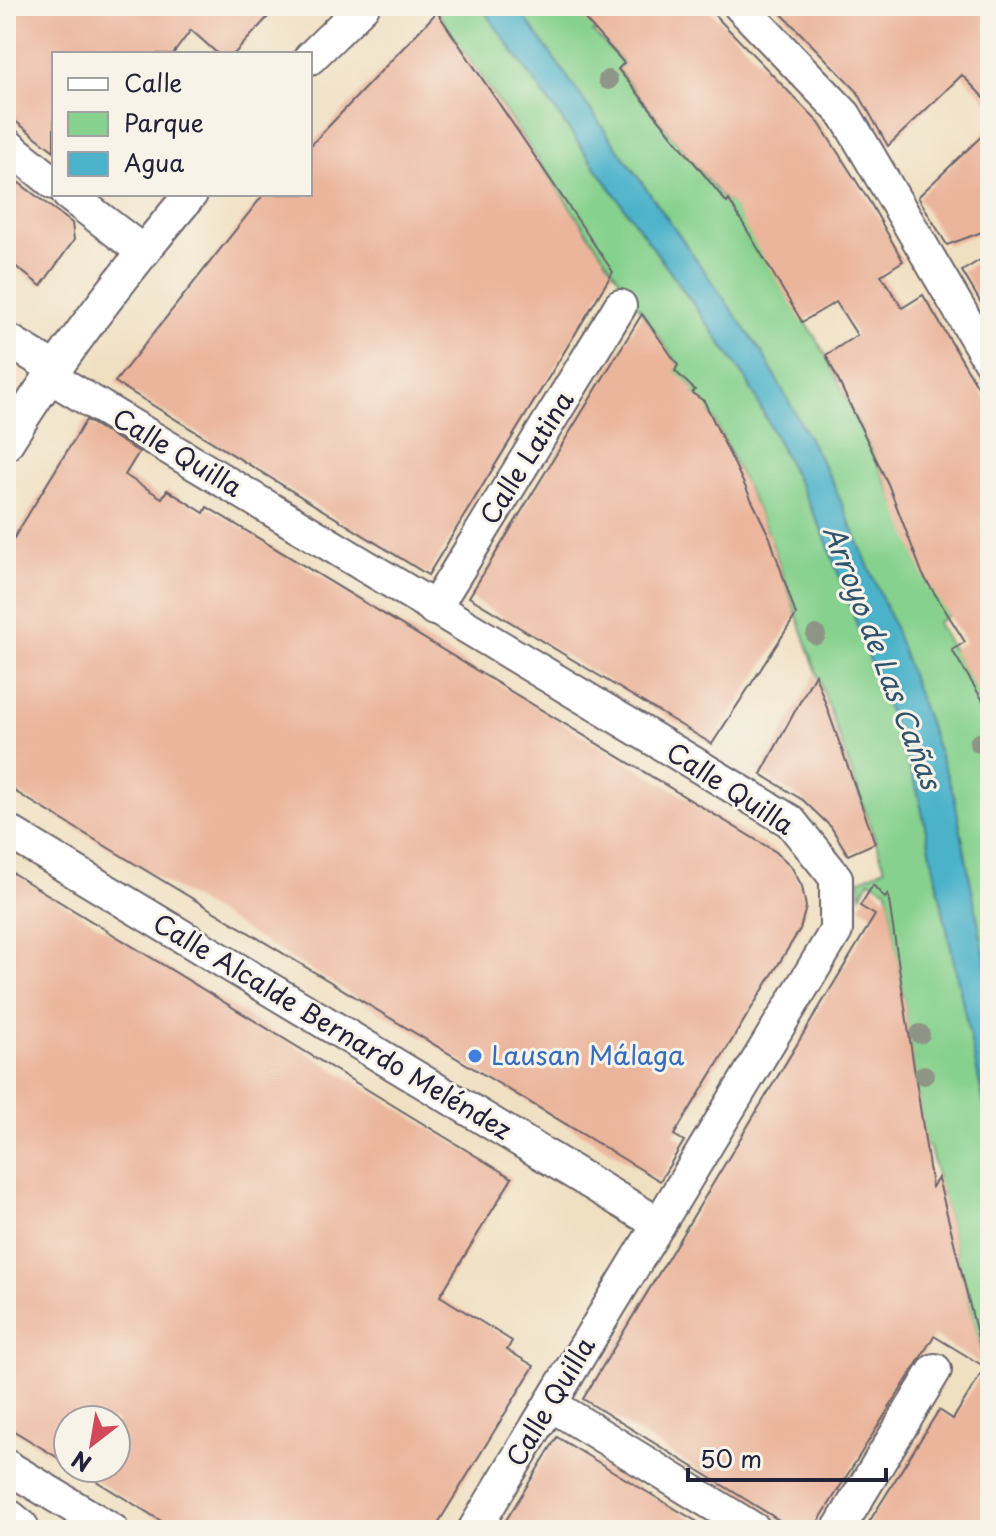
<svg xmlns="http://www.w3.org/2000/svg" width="996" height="1536" viewBox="0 0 996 1536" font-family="'Playpen Sans',sans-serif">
  <rect width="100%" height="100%" fill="#f7f3e8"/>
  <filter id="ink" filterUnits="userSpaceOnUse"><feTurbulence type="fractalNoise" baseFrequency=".0125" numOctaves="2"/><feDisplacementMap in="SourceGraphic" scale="16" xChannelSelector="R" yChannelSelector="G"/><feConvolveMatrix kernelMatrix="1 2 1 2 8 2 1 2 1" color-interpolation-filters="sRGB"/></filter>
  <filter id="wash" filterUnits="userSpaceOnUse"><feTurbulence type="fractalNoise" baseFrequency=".006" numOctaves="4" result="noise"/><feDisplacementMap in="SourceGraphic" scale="32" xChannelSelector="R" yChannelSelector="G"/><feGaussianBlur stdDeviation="1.8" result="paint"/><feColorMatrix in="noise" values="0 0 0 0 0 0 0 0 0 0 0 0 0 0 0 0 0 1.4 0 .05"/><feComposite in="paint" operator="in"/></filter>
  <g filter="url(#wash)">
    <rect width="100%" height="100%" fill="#f0e0c2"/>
    <g fill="#87d18e" stroke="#547a64" stroke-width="2">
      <polygon points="443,6 481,6 746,379 823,532 858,623 918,792 990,1132 990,1384 930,1148 925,1144 887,890 870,880 861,895 859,880 885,868 770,538 714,419 692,393 694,389 674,372 678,365 437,12"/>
      <polygon points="517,6 573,6 596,29 593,32 624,63 618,70 726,202 730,200 826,355 949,615 937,623 988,709 982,712 990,726 990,985 954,795 763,354"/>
    </g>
    <polygon fill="#4bb2ca" stroke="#366a82" stroke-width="2" points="481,6 517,6 763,354 833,483 891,619 954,795 990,985 990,1132 918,792 823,532 746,378"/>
    <g id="blocks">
      <g fill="#ebb59c">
        <polygon points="6,6 278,6 234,54 218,54 191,30 173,54 54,54 54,151 6,114"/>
        <polygon points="573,6 706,6 819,123 871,204 903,261 881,275 902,308 923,295 990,407 990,712 952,650 965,642 923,575 888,484 826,355 857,335 836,302 802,322 729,200 727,203 618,69 624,63"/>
        <polygon points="774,6 990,6 990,104 962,75 888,146 857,91"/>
        <polygon points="437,12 613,272 428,575 115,382 264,194 310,194 310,146"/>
        <polygon points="990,128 990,229 947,245 918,197"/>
        <polygon points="6,173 72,223 74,240 41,286 6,259"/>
        <polygon points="990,254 990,318 962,271"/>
        <polygon points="642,314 678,365 675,371 695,390 692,393 704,401 770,538 796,615 712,744 469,597"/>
        <polygon points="86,420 139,452 125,475 162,498 167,490 204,513 207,507 776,852 791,866 802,886 806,907 800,929 674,1135 684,1141 660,1181 6,786 6,551"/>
        <polygon points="815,674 875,843 848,855 831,827 804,801 761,774"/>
        <polygon points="6,869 512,1178 440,1296 512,1341 507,1350 534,1366 434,1530 176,1530 75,1468 116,1468 116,1420 68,1420 68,1464 6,1426"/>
        <polygon points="873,885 885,898 888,894 932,1187 938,1178 985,1366 990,1357 990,1530 864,1530 939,1410 953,1419 985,1367 934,1336 813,1530 795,1530 583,1399 875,915 860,906"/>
        <polygon points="557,1437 642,1489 711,1530 500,1530"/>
      </g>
    </g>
  </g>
  <g filter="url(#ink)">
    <use href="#blocks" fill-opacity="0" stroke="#6a646a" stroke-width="2"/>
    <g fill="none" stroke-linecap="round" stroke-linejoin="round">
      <g stroke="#6a646a" stroke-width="36">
        <g id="minor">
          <polyline points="740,6 845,115 990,362"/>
          <polyline points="310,58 363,6"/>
          <polyline points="6,144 54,183"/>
          <polyline points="68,194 142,251"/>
          <polyline points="6,339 54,368"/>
          <polyline points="49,376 790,821 836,878 836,931 474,1530"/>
          <path d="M6,444C61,355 123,274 191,194"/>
          <polyline points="434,609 620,306"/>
          <polyline points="6,830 659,1224"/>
          <polyline points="550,1404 755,1530"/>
          <polyline points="6,1466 112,1530"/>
          <polyline points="838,1530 935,1370"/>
        </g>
      </g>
      <g stroke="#6a646a" stroke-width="48">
        <polyline id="highway" points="6,1521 17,1530"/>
      </g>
      <use href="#minor" stroke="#fff" stroke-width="32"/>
      <use href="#highway" stroke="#fff" stroke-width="44"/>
    </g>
    <g fill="#8f9586">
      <circle cx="608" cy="80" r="10"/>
      <circle cx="816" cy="635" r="10"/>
      <circle cx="979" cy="743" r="10"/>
      <circle cx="920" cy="1034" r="10"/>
      <circle cx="924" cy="1075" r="10"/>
    </g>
  </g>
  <circle fill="#3f7fe0" stroke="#f7f3e8" stroke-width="3" cx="475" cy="1056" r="8"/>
  <g text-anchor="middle" stroke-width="6" stroke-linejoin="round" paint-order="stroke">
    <g font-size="26" fill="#22223b" stroke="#f7f3e8">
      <text transform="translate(177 453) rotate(31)" y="9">Calle Quilla</text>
      <text transform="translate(527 458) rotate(-58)" y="9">Calle Latina</text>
      <text transform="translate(730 789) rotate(33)" y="9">Calle Quilla</text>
      <text transform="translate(332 1027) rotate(31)" y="9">Calle Alcalde Bernardo Meléndez</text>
      <text transform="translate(551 1402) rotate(-59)" y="9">Calle Quilla</text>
    </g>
    <g font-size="26" fill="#366cbe" stroke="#f7f3e8" text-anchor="start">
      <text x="491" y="1065">Lausan Málaga</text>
    </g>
    <g font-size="28" font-style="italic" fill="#30546d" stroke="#f7f3e8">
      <text transform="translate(882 657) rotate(69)" y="10">Arroyo de Las Cañas</text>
    </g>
  </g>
  <rect width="996" height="1536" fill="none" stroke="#f7f3e8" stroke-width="32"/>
  <rect x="52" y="52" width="260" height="144" fill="#f7f3e8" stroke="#a29fa3" stroke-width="2"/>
  <rect x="68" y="78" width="40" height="12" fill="#ffffff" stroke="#a29fa3" stroke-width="2"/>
  <text x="124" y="92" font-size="24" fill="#22223b">Calle</text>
  <rect x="68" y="112" width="40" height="24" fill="#87d18e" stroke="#a29fa3" stroke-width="2"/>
  <text x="124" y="132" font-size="24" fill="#22223b">Parque</text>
  <rect x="68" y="152" width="40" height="24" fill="#4bb2ca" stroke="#a29fa3" stroke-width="2"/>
  <text x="124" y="172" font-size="24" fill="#22223b">Agua</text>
  <g transform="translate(92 1444) rotate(211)"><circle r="38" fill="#f7f3e8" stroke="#a29fa3" stroke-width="2"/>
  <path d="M0-6L14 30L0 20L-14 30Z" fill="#d1495b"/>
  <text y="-12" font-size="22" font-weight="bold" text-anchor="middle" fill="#22223b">N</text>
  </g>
  <path d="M688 1468v12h198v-12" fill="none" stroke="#22223b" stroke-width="4"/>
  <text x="700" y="1468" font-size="24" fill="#22223b" stroke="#f7f3e8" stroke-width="6" paint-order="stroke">50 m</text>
</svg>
